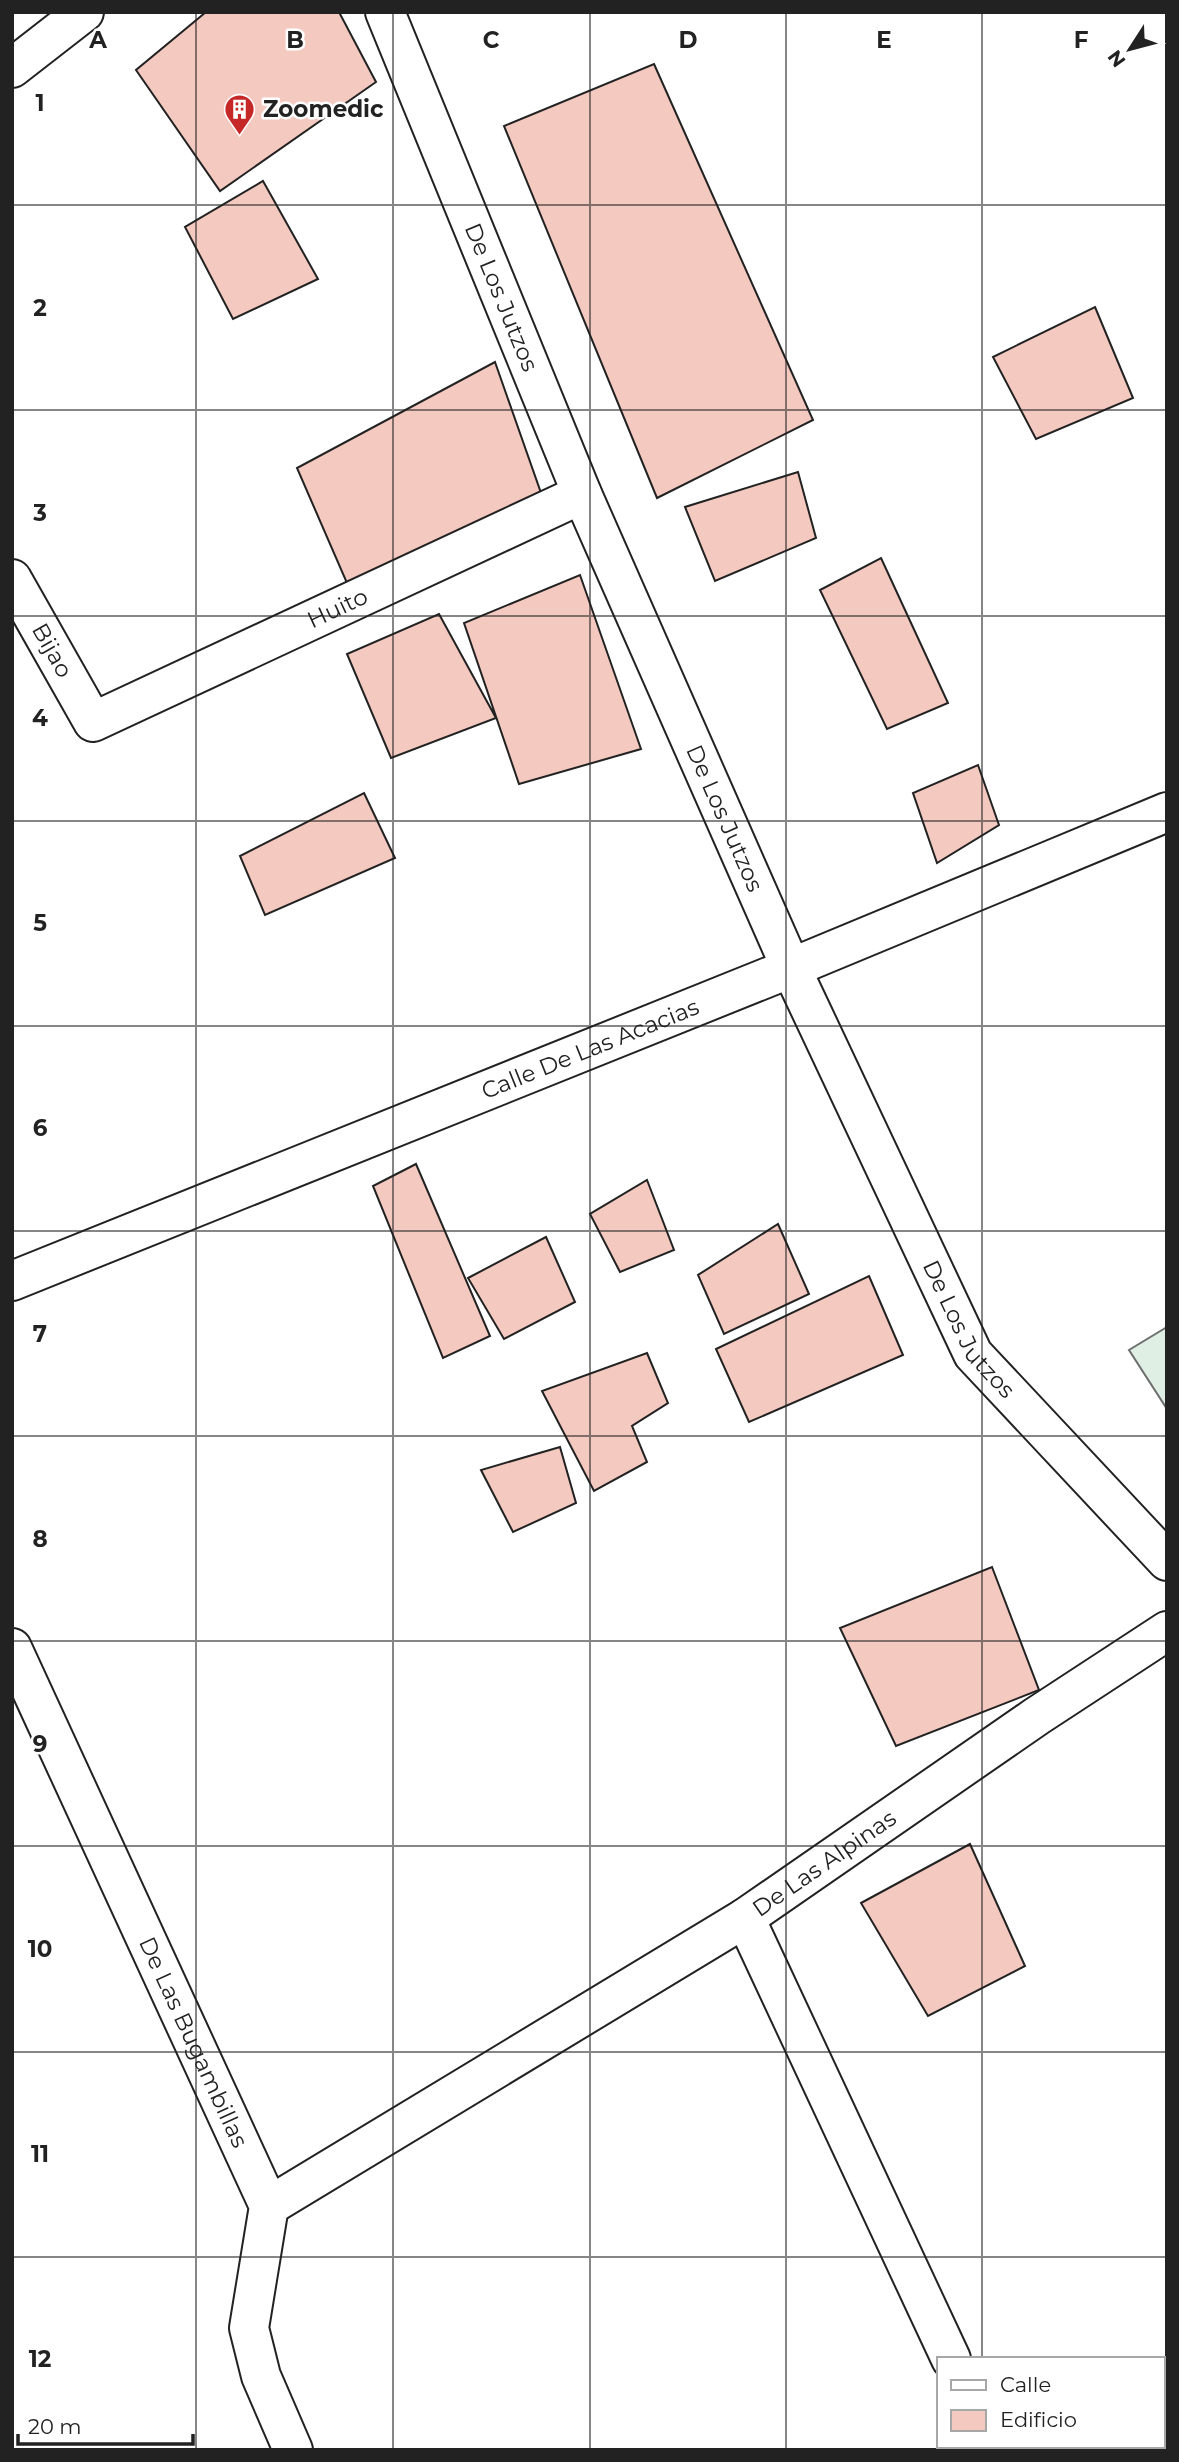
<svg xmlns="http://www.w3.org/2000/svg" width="1179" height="2462" font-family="Montserrat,sans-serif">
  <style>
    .green { fill: #e0efe3; stroke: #6f6f6f; stroke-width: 2 }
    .building { fill: #f3c9c0; stroke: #222; stroke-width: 2 }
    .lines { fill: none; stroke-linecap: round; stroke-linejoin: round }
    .street-casing { stroke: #222; stroke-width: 42 }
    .secondary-casing { stroke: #222; stroke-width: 42 }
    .street { stroke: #fff; stroke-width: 38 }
    .secondary { stroke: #fff; stroke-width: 38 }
    .grid { fill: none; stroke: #222; stroke-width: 2; stroke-opacity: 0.55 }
    .labels { text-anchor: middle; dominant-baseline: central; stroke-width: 5; stroke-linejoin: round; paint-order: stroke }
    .poi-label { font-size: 23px; font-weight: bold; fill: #222; stroke: #fff; text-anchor: start }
    .street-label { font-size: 23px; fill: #222; stroke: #fff }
    .grid-label { font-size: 23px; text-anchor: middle; font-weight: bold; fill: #222; stroke: #fff; stroke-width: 5; stroke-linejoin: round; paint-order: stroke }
  </style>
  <rect width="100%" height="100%" fill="#fff"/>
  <path class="green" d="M1167 1327V1409L1129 1350Z"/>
  <path class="building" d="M206 12H339L376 82 220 191 136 70Z
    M654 64 813 420 657 498 504 126Z
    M263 181 318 279 233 319 185 227Z
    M1095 307 1133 398 1036 439 993 357Z
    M495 362 547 510 350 590 297 468Z
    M798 472 816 538 715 581 685 507Z
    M881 558 948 703 887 729 820 590Z
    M580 575 641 749 519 784 464 623Z
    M439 614 496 718 391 758 347 654Z
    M978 765 999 825 937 863 913 793Z
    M364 793 395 858 265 915 240 856Z
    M416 1164 490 1336 443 1358 373 1186Z
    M647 1180 674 1250 620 1272 590 1214Z
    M778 1224 809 1294 724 1334 698 1275Z
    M546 1237 575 1302 504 1339 468 1278Z
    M869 1276 903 1355 749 1422 716 1349Z
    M647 1353 668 1403 632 1426 647 1462 594 1491 542 1391Z
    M560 1447 576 1503 513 1532 481 1470Z
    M992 1567 1039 1690 896 1746 840 1628Z
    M970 1844 1025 1966 928 2016 861 1903Z"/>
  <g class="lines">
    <defs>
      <g id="street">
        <path id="s1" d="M385 12 582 494 791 968 973 1354 1167 1561"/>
        <path id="s2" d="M12 579 93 722 582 494"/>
        <path id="s3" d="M12 1281 791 968 1167 812"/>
        <path id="s4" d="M12 1648 269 2206 249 2328 261 2376 293 2450"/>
        <path d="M269 2206 745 1918"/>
        <path id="s5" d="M951 2359 745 1918 1037 1716 1167 1631"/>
        <path d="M992 2446 993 2450"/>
      </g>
      <path id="secondary" d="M12 68 84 12"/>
    </defs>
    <use href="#street" class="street-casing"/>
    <use href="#secondary" class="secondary-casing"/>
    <use href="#street" class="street"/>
    <use href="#secondary" class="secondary"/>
  </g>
  <path class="grid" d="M196 12V2450M393 12V2450M590 12V2450M786 12V2450M982 12V2359M12 205H1167M12 410H1167M12 616H1167M12 821H1167M12 1026H1167M12 1231H1167M12 1436H1167M12 1641H1167M12 1846H1167M12 2052H1167M12 2257H1167M982 2446V2450"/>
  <defs>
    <symbol id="building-pin" viewBox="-11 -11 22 30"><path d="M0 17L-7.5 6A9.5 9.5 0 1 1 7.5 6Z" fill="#c62828" stroke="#fff"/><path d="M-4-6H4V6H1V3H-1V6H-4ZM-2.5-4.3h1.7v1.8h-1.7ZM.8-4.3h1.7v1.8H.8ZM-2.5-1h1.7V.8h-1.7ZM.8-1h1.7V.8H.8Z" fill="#fff"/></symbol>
  </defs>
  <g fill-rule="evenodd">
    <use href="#building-pin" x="222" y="92" width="35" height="47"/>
  </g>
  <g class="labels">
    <g class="poi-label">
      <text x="263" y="109">Zoomedic</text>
    </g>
    <g class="street-label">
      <text stroke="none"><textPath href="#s1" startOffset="308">De Los Jutzos</textPath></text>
      <text stroke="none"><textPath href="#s2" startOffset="434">Huito</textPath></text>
      <text stroke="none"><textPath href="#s2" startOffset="82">Bijao</textPath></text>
      <text stroke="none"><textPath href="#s1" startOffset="875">De Los Jutzos</textPath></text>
      <text stroke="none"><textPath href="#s3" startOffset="623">Calle De Las Acacias</textPath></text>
      <text stroke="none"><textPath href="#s1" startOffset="1442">De Los Jutzos</textPath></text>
      <text stroke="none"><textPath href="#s5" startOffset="583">De Las Alpinas</textPath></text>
      <text stroke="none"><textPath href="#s4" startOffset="434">De Las Bugambillas</textPath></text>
    </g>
  </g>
  <g class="grid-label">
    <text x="98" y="48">A</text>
    <text x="295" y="48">B</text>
    <text x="491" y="48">C</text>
    <text x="688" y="48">D</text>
    <text x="884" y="48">E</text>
    <text x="1081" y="48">F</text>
    <text x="40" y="111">1</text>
    <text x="40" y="316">2</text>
    <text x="40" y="521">3</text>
    <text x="40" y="726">4</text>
    <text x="40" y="931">5</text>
    <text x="40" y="1136">6</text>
    <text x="40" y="1342">7</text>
    <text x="40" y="1547">8</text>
    <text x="40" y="1752">9</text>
    <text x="40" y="1957">10</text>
    <text x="40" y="2162">11</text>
    <text x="40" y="2367">12</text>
  </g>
  <rect width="1179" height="2462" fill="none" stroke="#222222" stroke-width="28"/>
  <rect x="937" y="2357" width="228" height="91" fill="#ffffff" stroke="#a7a7a7" stroke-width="2"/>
  <rect x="951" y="2380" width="35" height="10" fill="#ffffff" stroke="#a7a7a7" stroke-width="2"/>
  <text x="1000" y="2392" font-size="21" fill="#222222">Calle</text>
  <rect x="951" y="2410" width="35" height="21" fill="#f3c9c0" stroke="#a7a7a7" stroke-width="2"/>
  <text x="1000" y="2427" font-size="21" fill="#222222">Edificio</text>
  <g transform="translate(1130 49) rotate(234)" stroke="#ffffff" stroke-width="5" paint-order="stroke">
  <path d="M0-5L12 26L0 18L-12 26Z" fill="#222222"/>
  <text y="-10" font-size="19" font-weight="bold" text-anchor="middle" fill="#222222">N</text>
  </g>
  <path d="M18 2434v10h175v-10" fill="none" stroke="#222222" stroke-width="3.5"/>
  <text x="28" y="2434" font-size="21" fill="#222222" stroke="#ffffff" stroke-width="5" paint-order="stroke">20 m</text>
</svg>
